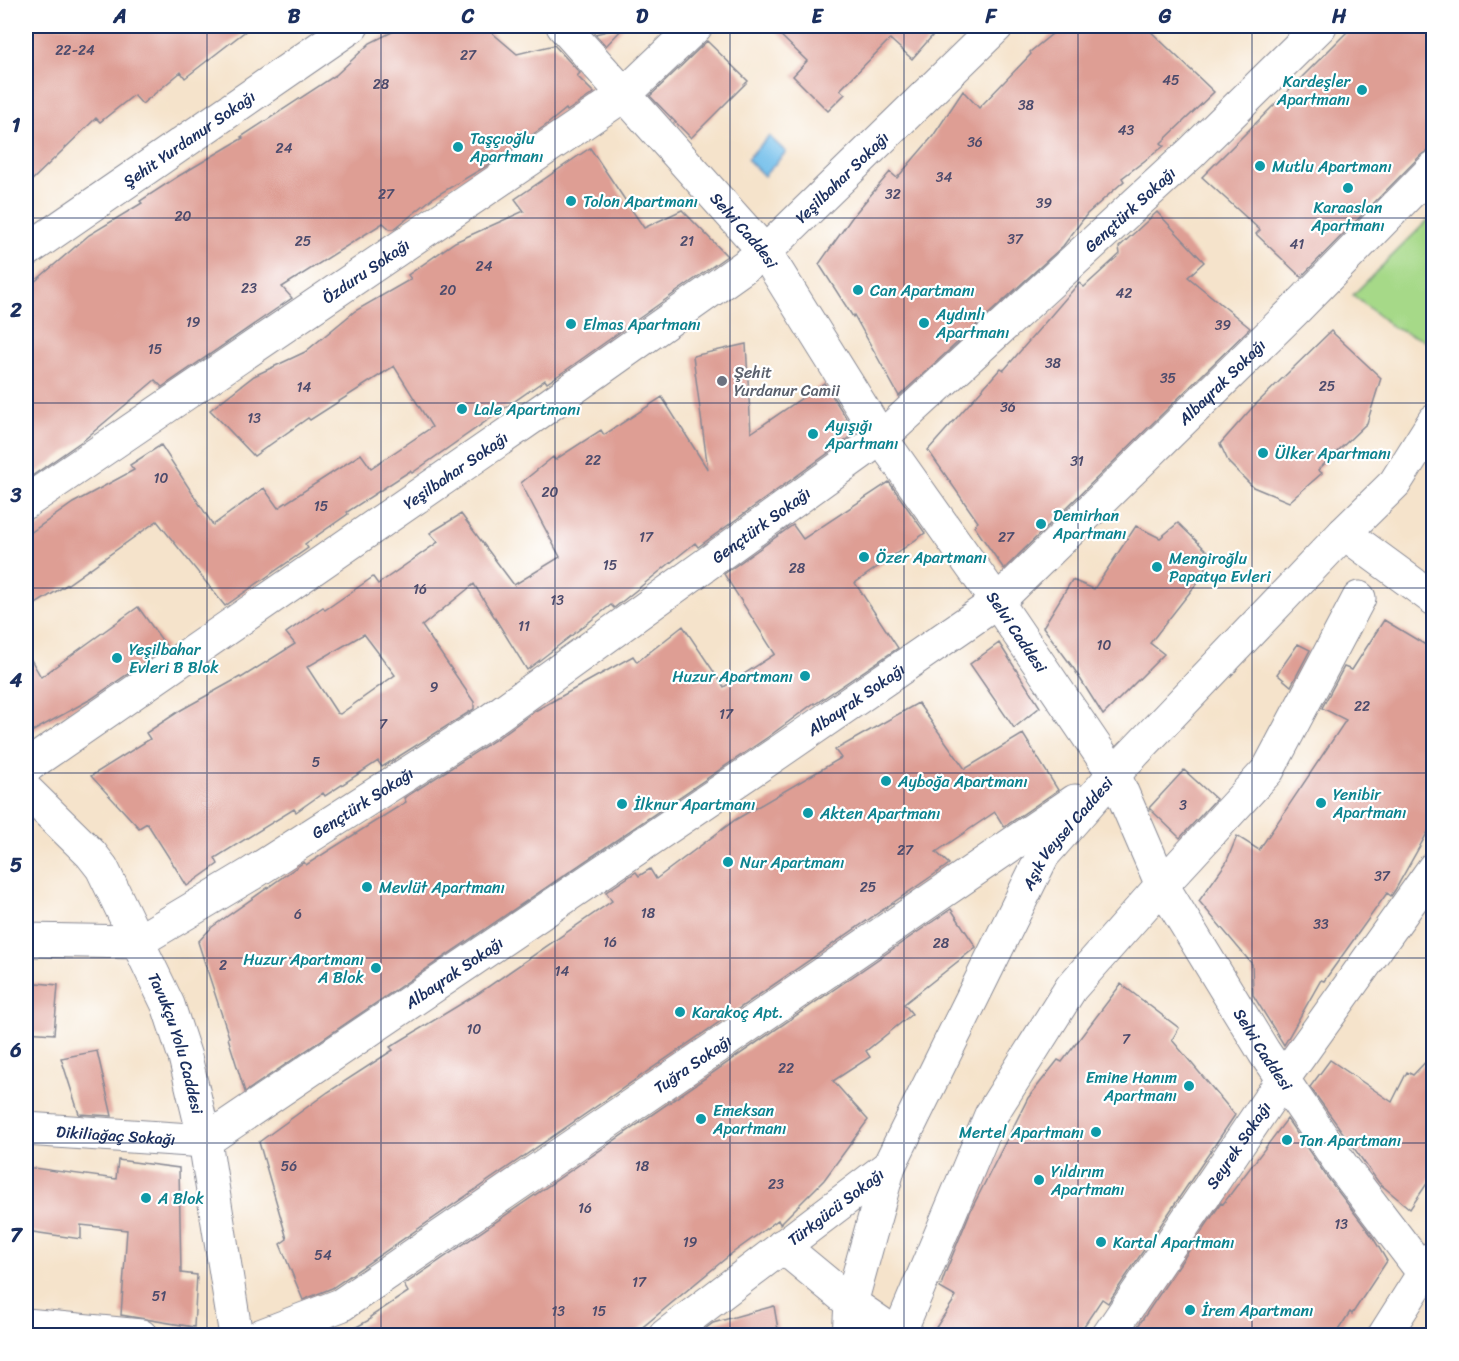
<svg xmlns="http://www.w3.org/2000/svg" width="1459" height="1361" font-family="Sriracha,sans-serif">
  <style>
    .green { fill: #a6d988; stroke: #608473; stroke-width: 1.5 }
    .water { fill: #70bdea; stroke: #4676a4; stroke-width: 1.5 }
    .building { fill: #de9e94; fill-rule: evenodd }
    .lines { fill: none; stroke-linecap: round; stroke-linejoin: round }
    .minor-casing { stroke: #888994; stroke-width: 35 }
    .secondary-casing { stroke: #888994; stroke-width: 35 }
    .primary-casing { stroke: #888994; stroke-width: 35 }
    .minor { stroke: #fff; stroke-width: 33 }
    .secondary { stroke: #fff; stroke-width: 33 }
    .primary { stroke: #fff; stroke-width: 33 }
    .grid { fill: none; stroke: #1b2f5e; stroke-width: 1.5; stroke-opacity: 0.55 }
    .culture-dot { fill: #0f9aa8; stroke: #fff; stroke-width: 2 }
    .worship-dot { fill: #6b7280; stroke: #fff; stroke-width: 2 }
    .labels { text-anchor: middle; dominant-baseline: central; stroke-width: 4.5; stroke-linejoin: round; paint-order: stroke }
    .number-label { font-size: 14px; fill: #4c4b6c }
    .culture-label { font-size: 16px; fill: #0d838f; stroke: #fff; text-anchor: start }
    .street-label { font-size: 16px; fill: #1b2f5e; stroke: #fff }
    .worship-label { font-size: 16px; fill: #5b616d; stroke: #fff; text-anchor: start }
    .neatline { fill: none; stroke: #1b2f5e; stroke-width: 2 }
    .grid-label { font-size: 20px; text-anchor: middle; font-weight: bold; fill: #1b2f5e }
  </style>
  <rect width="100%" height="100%" fill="#fff"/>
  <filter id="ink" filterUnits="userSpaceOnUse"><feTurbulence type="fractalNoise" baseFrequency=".0167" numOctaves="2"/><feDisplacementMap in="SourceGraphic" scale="12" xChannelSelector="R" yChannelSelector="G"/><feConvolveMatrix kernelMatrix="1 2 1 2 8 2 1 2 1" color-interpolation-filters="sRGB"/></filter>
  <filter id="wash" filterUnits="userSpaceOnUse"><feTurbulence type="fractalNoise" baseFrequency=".008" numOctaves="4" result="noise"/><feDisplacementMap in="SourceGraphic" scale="24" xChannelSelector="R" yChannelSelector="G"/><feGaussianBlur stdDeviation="1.35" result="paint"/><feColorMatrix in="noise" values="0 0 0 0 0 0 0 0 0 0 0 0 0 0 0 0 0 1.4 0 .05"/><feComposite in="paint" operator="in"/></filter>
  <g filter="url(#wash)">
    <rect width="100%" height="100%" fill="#f5e3cb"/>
    <path class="green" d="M1433 215V344L1394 328 1353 295Z"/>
    <path class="water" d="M769 136 786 152 764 176 747 159Z"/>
    <g id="blocks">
      <path class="building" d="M26 26H252L185 78 181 72 142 104 134 95 100 122 96 118 26 186Z
        M404 26H484L517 54 554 45 580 73 577 76 594 93 567 111 566 109 545 126 488 165 434 197 394 229H390L383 223 282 287 292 298 282 305 162 387 155 380 85 439 26 480V289L89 235 142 203 140 201 177 177 243 138 241 137 336 75 370 43Z
        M771 26H941L912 59 890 39 840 90 845 94 828 111 793 76 807 61Z
        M1062 26H1145L1214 92 1161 143 1164 146 1122 178 1124 181 1087 214 1063 246 899 396 854 315 853 317 819 264 853 216 890 172 897 178 933 136 963 91 979 108 1031 54 1030 52Z
        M1353 26H1434V146L1431 150 1421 155 1301 277 1256 234 1260 230 1202 177Z
        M624 27 606 46 595 34Z
        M707 41 748 81 691 138 650 96Z
        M590 148 644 228 682 210 727 256 569 368 547 383 545 380 412 473 410 471 347 512 348 514 305 544 308 548 225 606 157 521 68 584 26 610V536L73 503 134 470 130 465 161 445 213 525 264 488 278 508 361 454 371 468 432 427 394 366 310 420 308 418 254 456 210 410 254 376 305 352 355 311 411 279 408 275 455 242 524 211 515 199Z
        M1157 212 1204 262 1188 277 1250 328 1004 569 974 526 978 522 928 450 1001 368 1004 370 1079 283 1084 287 1120 254 1119 247Z
        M1331 331 1381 378 1367 423 1318 470 1322 473 1289 502 1253 487 1229 463 1220 444 1252 408Z
        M746 344 751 433 824 383 856 433 698 547 695 543 614 608 611 605 527 670 474 584 422 626 474 702V709L382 767 378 761 325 796 323 793 296 812 294 809 215 858 218 864 187 886 147 823 139 828 91 776 150 739 146 733 181 710 240 677 241 678 295 644 286 633 323 607 325 610 373 577 378 584 438 542 430 533 461 514 514 585 560 557 521 483 553 457 555 460 601 430 604 435 662 397 708 470 693 356ZM364 634 395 675 340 714 337 713 307 667Z
        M889 482 925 533 855 583 898 648 815 704 814 703 768 737 245 1092 228 1038 229 1037 198 942 212 927 304 862 306 865 406 802 404 798 498 738 535 711 633 656 637 662 683 626 724 687 775 654 724 574 793 525 803 539Z
        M1178 523 1211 555 1201 578 1150 643 1164 654 1103 715 1074 669 1043 627 1072 580 1094 589 1136 526 1160 538Z
        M138 607 167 647 91 699 26 735V651L41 677Z
        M1384 620 1434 650V821L1395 890 1391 896 1387 893 1324 981 1321 980 1284 1045 1253 995 1252 964 1199 901 1226 863 1237 836 1259 850 1346 720 1322 708 1344 667 1352 670Z
        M999 643 1040 707 1014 728 970 664Z
        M1298 644 1310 650 1291 686 1277 674Z
        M918 703 965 769 1023 734 1058 790 1004 827 995 812 936 852 949 864 945 867 332 1288 303 1300 280 1244 287 1239 259 1142 328 1092 393 1050 390 1047 479 993 612 901 606 892 636 872 639 876 650 869 656 879 735 820 841 758 835 750Z
        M1184 770 1216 799 1180 838 1149 808Z
        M951 909 976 947 904 1004 912 1014 866 1051 870 1057 833 1081 868 1120 824 1180 780 1224 778 1220 731 1254 633 1335H342L371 1319 370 1317 408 1292 404 1285Z
        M26 982 58 985 54 1034 26 1032Z
        M1121 984 1179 1028 1172 1040 1235 1115 1108 1303 1102 1299 1078 1335H931L956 1297 940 1288 946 1271 971 1210 1028 1098 1058 1060 1062 1062Z
        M97 1051 112 1116 79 1114 61 1058Z
        M1434 1053V1173L1410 1209 1379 1183 1310 1087 1330 1060 1392 1102 1407 1072 1413 1075Z
        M1287 1119 1327 1177 1372 1236 1387 1261 1352 1314 1350 1312 1335 1335H1132L1221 1203 1223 1204Z
        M118 1160 179 1168 181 1273 197 1275 194 1327 121 1315 127 1230 81 1225V1239L26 1231V1167L116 1179Z
        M774 1306 779 1335H697L713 1323Z"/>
    </g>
  </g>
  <g filter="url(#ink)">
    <use href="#blocks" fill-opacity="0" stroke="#888994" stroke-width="1.5"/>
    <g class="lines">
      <defs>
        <g id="minor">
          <path id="s1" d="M563 26 765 252 881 438 997 602 1114 774 1162 885 1264 1052 1342 1166 1423 1272"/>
          <path id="s2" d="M26 251 352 26"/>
          <path id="s3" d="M26 502 624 95 696 26"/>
          <path d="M1344 533 1434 599"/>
          <path id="s4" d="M26 767 541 411 765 252 997 26"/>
          <path id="s5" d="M26 940 137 942 251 874 488 722 881 438 1191 153 1320 26"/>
          <path id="s6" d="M26 1129 205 1141 779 752 997 602 1296 309 1434 168"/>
          <path d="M782 1246 851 1303 899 1336"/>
          <path d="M26 1325 141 1336"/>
          <path id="s7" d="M260 1336 341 1305 1075 801"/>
          <path id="s8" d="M665 1336 889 1166"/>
          <path id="s9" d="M849 1336 851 1303 889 1166 1043 855 1114 774 1344 533 1395 483 1434 421"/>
          <path d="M898 1336 991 1115 1071 988 1162 885 1268 770 1359 598"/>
          <path id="s10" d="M1108 1336 1283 1079 1434 868"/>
        </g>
        <path id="secondary" d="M1384 1336 1434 1257"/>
        <g id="primary">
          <path id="s11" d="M26 790 91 854 102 868 168 1005 185 1057 205 1141 236 1336"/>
        </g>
      </defs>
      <use href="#minor" class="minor-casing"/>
      <use href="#secondary" class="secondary-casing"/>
      <use href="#primary" class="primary-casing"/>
      <use href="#minor" class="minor"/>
      <use href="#secondary" class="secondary"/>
      <use href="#primary" class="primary"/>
    </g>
  </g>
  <path class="grid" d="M207 26V1336M381 26V1336M555 26V1336M730 26V1336M904 26V1336M1078 26V1336M1252 26V1336M26 218H1434M26 403H1434M26 588H1434M26 773H1434M26 958H1434M26 1143H1434"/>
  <g class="culture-dot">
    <circle cx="1362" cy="90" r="6"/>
    <circle cx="458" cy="147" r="6"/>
    <circle cx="1260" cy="166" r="6"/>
    <circle cx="1348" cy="188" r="6"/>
    <circle cx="571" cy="201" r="6"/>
    <circle cx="858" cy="290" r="6"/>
    <circle cx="924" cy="323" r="6"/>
    <circle cx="571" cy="324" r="6"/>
    <circle cx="462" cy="409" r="6"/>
    <circle cx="813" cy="434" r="6"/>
    <circle cx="1263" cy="453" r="6"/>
    <circle cx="1041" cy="524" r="6"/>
    <circle cx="864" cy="557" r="6"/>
    <circle cx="1157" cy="567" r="6"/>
    <circle cx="117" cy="658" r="6"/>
    <circle cx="805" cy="676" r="6"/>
    <circle cx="886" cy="781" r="6"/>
    <circle cx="1321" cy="803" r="6"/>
    <circle cx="622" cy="804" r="6"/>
    <circle cx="808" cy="813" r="6"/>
    <circle cx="728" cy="862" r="6"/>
    <circle cx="367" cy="887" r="6"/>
    <circle cx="376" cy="968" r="6"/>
    <circle cx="680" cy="1012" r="6"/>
    <circle cx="1189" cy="1086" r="6"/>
    <circle cx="701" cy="1119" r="6"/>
    <circle cx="1096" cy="1132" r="6"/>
    <circle cx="1287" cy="1140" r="6"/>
    <circle cx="1039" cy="1180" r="6"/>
    <circle cx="146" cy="1198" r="6"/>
    <circle cx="1101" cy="1242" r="6"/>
    <circle cx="1190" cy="1310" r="6"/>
  </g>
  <circle class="worship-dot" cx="722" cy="381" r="6"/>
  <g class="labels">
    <g class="number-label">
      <text x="75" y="50">22-24</text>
      <text x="468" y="55">27</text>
      <text x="1171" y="80">45</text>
      <text x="381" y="84">28</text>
      <text x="1026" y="105">38</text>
      <text x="1126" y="130">43</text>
      <text x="975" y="142">36</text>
      <text x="284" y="148">24</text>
      <text x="944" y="177">34</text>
      <text x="386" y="194">27</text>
      <text x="893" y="194">32</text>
      <text x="1044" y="203">39</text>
      <text x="183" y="216">20</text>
      <text x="1015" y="239">37</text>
      <text x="303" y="241">25</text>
      <text x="687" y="241">21</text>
      <text x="1297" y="244">41</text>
      <text x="484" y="266">24</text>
      <text x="249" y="288">23</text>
      <text x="448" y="290">20</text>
      <text x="1124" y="293">42</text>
      <text x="193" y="322">19</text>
      <text x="1223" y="325">39</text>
      <text x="155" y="349">15</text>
      <text x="1053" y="363">38</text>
      <text x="1168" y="378">35</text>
      <text x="1327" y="386">25</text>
      <text x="304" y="387">14</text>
      <text x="1008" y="407">36</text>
      <text x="254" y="418">13</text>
      <text x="593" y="460">22</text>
      <text x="1077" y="461">31</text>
      <text x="161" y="478">10</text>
      <text x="550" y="492">20</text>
      <text x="321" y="506">15</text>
      <text x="646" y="537">17</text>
      <text x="1006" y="537">27</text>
      <text x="610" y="565">15</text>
      <text x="797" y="568">28</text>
      <text x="420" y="589">16</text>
      <text x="557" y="600">13</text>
      <text x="524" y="626">11</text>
      <text x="1104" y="645">10</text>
      <text x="434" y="687">9</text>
      <text x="1362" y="706">22</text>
      <text x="726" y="714">17</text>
      <text x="383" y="724">7</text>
      <text x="316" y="762">5</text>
      <text x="1183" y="805">3</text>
      <text x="905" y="850">27</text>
      <text x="1382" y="876">37</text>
      <text x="868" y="887">25</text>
      <text x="648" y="913">18</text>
      <text x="298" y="914">6</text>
      <text x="1321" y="924">33</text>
      <text x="610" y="942">16</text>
      <text x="941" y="943">28</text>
      <text x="223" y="965">2</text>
      <text x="562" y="971">14</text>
      <text x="474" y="1029">10</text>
      <text x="1126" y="1039">7</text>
      <text x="786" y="1068">22</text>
      <text x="289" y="1166">56</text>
      <text x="642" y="1166">18</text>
      <text x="776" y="1184">23</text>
      <text x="585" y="1208">16</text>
      <text x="1341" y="1224">13</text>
      <text x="690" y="1242">19</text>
      <text x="323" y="1255">54</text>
      <text x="639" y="1282">17</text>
      <text x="159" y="1296">51</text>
      <text x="558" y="1311">13</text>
      <text x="599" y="1311">15</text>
    </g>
    <g class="culture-label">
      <text x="1350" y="81" text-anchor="end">Kardeşler<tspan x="1350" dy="18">Apartmanı</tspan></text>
      <text x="470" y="138">Taşçıoğlu<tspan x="470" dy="18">Apartmanı</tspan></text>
      <text x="1272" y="166">Mutlu Apartmanı</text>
      <text x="583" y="201">Tolon Apartmanı</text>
      <text x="1348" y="207" text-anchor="middle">Karaaslan<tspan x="1348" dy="18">Apartmanı</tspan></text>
      <text x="870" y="290">Can Apartmanı</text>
      <text x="936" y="314">Aydınlı<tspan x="936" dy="18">Apartmanı</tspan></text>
      <text x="583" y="324">Elmas Apartmanı</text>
      <text x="474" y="409">Lale Apartmanı</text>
      <text x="825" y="425">Ayışığı<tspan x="825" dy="18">Apartmanı</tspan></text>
      <text x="1275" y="453">Ülker Apartmanı</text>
      <text x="1053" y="515">Demirhan<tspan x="1053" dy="18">Apartmanı</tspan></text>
      <text x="876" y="557">Özer Apartmanı</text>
      <text x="1169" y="558">Mengiroğlu<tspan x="1169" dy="18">Papatya Evleri</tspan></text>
      <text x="129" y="649">Yeşilbahar<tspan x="129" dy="18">Evleri B Blok</tspan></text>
      <text x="793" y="676" text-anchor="end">Huzur Apartmanı</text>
      <text x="898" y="781">Ayboğa Apartmanı</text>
      <text x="1333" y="794">Yenibir<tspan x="1333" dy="18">Apartmanı</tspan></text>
      <text x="634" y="804">İlknur Apartmanı</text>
      <text x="820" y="813">Akten Apartmanı</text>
      <text x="740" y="862">Nur Apartmanı</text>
      <text x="379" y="887">Mevlüt Apartmanı</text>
      <text x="364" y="959" text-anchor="end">Huzur Apartmanı<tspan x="364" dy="18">A Blok</tspan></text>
      <text x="692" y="1012">Karakoç Apt.</text>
      <text x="1177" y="1077" text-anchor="end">Emine Hanım<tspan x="1177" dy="18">Apartmanı</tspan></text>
      <text x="713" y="1110">Emeksan<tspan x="713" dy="18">Apartmanı</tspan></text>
      <text x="1084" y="1132" text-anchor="end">Mertel Apartmanı</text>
      <text x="1299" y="1140">Tan Apartmanı</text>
      <text x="1051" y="1171">Yıldırım<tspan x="1051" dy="18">Apartmanı</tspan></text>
      <text x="158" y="1198">A Blok</text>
      <text x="1113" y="1242">Kartal Apartmanı</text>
      <text x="1202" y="1310">İrem Apartmanı</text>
    </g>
    <g class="street-label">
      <text stroke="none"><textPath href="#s2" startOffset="198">Şehit Yurdanur Sokağı</textPath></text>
      <text stroke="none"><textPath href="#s4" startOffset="1008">Yeşilbahar Sokağı</textPath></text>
      <text stroke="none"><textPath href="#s5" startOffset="1348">Gençtürk Sokağı</textPath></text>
      <text stroke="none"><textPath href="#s1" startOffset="273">Selvi Caddesi</textPath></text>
      <text stroke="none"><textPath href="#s3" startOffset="411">Özduru Sokağı</textPath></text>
      <text stroke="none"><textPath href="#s6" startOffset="1452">Albayrak Sokağı</textPath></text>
      <text stroke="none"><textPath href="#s4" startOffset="522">Yeşilbahar Sokağı</textPath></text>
      <text stroke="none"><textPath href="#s5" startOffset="862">Gençtürk Sokağı</textPath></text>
      <text stroke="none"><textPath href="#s1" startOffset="759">Selvi Caddesi</textPath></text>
      <text stroke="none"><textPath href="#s6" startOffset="966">Albayrak Sokağı</textPath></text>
      <text stroke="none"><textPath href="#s5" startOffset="376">Gençtürk Sokağı</textPath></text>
      <text stroke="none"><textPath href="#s9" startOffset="554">Aşık Veysel Caddesi</textPath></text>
      <text stroke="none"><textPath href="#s6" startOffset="480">Albayrak Sokağı</textPath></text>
      <text stroke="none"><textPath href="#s11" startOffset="300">Tavukçu Yolu Caddesi</textPath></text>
      <text stroke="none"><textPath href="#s1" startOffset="1245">Selvi Caddesi</textPath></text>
      <text stroke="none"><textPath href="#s7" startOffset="513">Tuğra Sokağı</textPath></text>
      <text stroke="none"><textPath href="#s6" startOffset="90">Dikiliağaç Sokağı</textPath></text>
      <text stroke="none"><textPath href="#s10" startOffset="231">Seyrek Sokağı</textPath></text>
      <text stroke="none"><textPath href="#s8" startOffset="214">Türkgücü Sokağı</textPath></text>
    </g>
    <g class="worship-label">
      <text x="734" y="372">Şehit<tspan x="734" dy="18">Yurdanur Camii</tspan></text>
    </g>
  </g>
  <rect width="1459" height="1361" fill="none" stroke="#fff" stroke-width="66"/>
  <rect x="33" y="33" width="1393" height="1295" class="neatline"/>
  <g class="grid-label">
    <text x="120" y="23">A</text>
    <text x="294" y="23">B</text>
    <text x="468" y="23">C</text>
    <text x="642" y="23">D</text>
    <text x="817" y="23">E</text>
    <text x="991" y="23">F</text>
    <text x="1165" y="23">G</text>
    <text x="1339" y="23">H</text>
    <text x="16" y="132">1</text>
    <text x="16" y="317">2</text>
    <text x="16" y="502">3</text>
    <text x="16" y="687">4</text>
    <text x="16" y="872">5</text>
    <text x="16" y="1057">6</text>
    <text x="16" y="1242">7</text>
  </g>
</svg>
